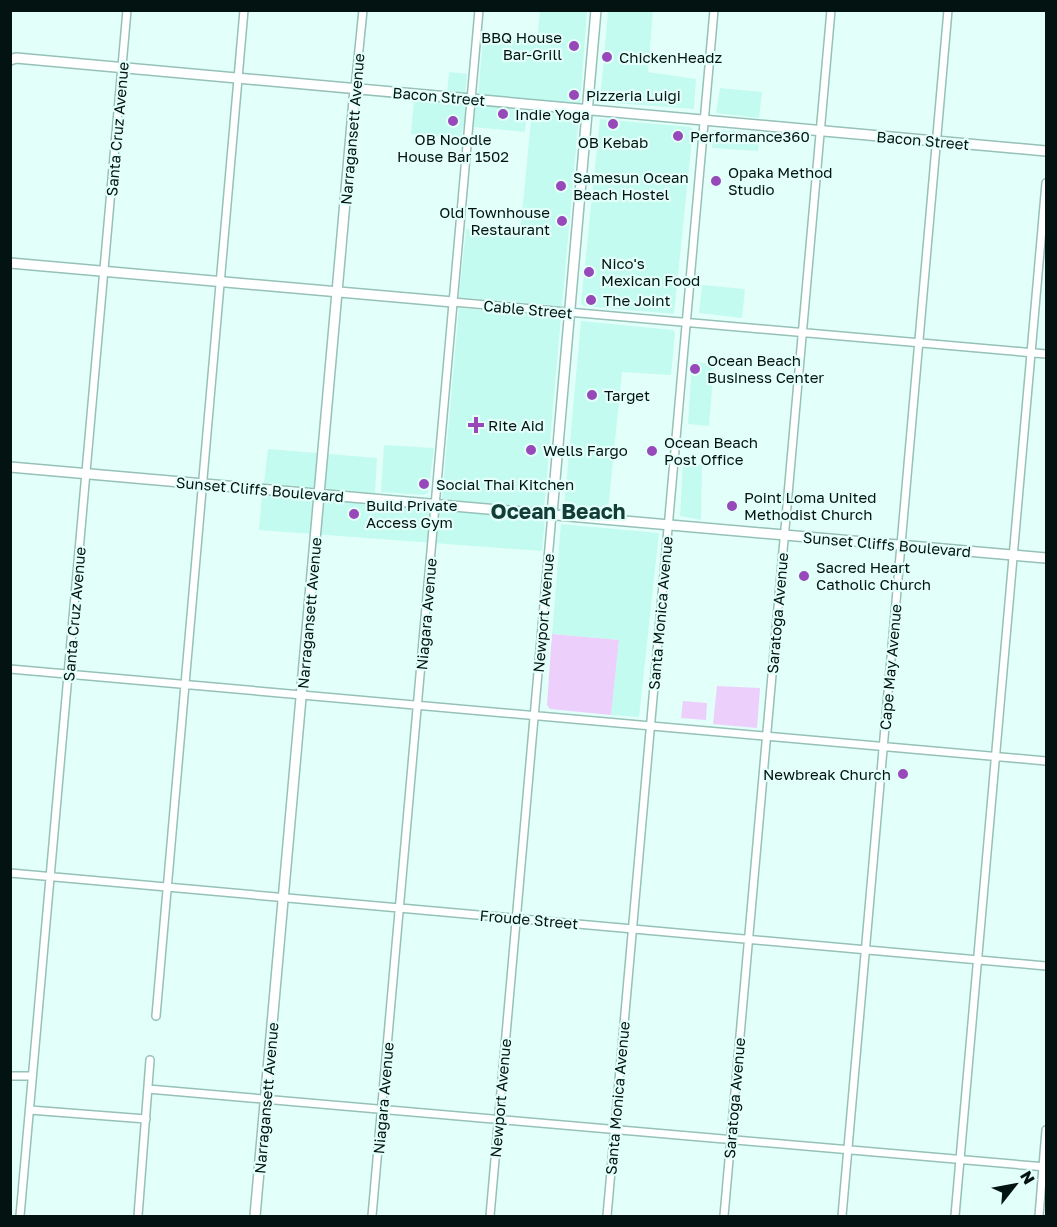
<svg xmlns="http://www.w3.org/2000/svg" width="1057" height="1227" font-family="'Golos Text',sans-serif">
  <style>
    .built { fill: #c3fbf0 }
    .green { fill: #eccffb }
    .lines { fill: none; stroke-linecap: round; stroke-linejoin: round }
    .street-casing { stroke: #95c1b8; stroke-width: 10 }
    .secondary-casing { stroke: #95c1b8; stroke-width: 12 }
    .street { stroke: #fff; stroke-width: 7 }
    .secondary { stroke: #fff; stroke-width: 9 }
    .poi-dot { fill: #9749b9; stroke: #e3fff9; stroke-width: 2 }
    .labels { text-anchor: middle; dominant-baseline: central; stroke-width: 4.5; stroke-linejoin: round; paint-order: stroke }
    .poi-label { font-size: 15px; fill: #031311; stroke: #e3fff9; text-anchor: start }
    .street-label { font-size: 15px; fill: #031311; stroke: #e3fff9 }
    .district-label { font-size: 21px; font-weight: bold; fill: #123d37; stroke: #e3fff9 }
  </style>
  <rect width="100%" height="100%" fill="#e3fff9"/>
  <path class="built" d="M540 11H587L580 105 478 96 483 38 537 43Z
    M608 11H653L648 72 696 79 694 109 600 102Z
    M449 72 467 74 465 94 447 93Z
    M720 88 762 92 759 118 716 113Z
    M414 99 527 110 525 132 463 126 461 139 411 134Z
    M532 110 579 115 562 306 459 297 466 229 520 234Z
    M600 119 691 127 693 129 674 314 584 306 581 303Z
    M714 130 760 133 758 151 712 148Z
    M702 285 745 289 742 318 699 313Z
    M459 308 561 317 544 508 442 499Z
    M581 321 673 330 675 333 671 375 622 372 608 510 564 507Z
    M692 362 714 364 709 426 688 424Z
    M384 445 434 448 428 493 422 495 381 492Z
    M268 449 377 458 375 493 264 483Z
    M683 462 702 465 701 520 680 516Z
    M262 494 545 518 542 551 259 530Z
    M561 524 659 533 639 717 611 715 619 640 552 634Z"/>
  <path class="green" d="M552 634 619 640 611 715 550 709 547 705Z
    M717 686 760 688 757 728 713 724Z
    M683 701 707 703 706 720 681 718Z"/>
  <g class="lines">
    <defs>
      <path id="street" d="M355 89 363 10
        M453 302 1046 354
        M10 669 1046 761
        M10 873 1046 966
        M156 1016 244 10
        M10 1076H32
        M148 1089 1046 1167
        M30 1110 146 1119
        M20 1216 127 10
        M138 1216 150 1060
        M372 1216 479 10
        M490 1216 552 514
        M607 1216 714 10
        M724 1216 831 10
        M842 1216 948 10
        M955 1216 1046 183
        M1039 1216 1046 1130"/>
      <path id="secondary" d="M10 60 16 58 1046 151
        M10 263 453 302
        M10 467 1046 558
        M552 514 596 10
        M255 1216 355 89"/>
    </defs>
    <use href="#street" class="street-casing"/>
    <use href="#secondary" class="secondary-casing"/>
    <use href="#street" class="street"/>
    <use href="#secondary" class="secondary"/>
  </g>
  <g class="poi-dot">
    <circle cx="574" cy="46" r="6"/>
    <circle cx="607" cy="57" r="6"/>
    <circle cx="574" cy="95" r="6"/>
    <circle cx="503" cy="114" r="6"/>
    <circle cx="453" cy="121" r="6"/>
    <circle cx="613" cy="124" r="6"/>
    <circle cx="678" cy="136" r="6"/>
    <circle cx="716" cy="181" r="6"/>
    <circle cx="561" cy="186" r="6"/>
    <circle cx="562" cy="221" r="6"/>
    <circle cx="589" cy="272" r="6"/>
    <circle cx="591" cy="300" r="6"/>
    <circle cx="695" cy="369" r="6"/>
    <circle cx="592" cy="395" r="6"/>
    <path d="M473 416h6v6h6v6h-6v6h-6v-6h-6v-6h6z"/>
    <circle cx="531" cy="450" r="6"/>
    <circle cx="652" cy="451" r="6"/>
    <circle cx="424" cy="484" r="6"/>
    <circle cx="732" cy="506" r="6"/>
    <circle cx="354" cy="514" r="6"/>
    <circle cx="804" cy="576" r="6"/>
    <circle cx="903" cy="774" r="6"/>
  </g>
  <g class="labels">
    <g class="poi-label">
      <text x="562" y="37" text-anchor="end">BBQ House<tspan x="562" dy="17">Bar-Grill</tspan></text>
      <text x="619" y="57">ChickenHeadz</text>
      <text x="586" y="95">Pizzeria Luigi</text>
      <text x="515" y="114">Indie Yoga</text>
      <text x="690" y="136">Performance360</text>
      <text x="453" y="139" text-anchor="middle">OB Noodle<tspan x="453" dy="17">House Bar 1502</tspan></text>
      <text x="613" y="142" text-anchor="middle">OB Kebab</text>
      <text x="728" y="172">Opaka Method<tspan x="728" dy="17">Studio</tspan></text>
      <text x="573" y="177">Samesun Ocean<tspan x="573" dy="17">Beach Hostel</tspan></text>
      <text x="550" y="212" text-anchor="end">Old Townhouse<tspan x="550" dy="17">Restaurant</tspan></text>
      <text x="601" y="263">Nico's<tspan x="601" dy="17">Mexican Food</tspan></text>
      <text x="603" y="300">The Joint</text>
      <text x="707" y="360">Ocean Beach<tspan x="707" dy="17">Business Center</tspan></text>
      <text x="604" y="395">Target</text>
      <text x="488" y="425">Rite Aid</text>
      <text x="664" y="442">Ocean Beach<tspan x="664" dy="17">Post Office</tspan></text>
      <text x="543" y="450">Wells Fargo</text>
      <text x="436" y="484">Social Thai Kitchen</text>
      <text x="744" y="497">Point Loma United<tspan x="744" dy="17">Methodist Church</tspan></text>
      <text x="366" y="505">Build Private<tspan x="366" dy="17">Access Gym</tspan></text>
      <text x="816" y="567">Sacred Heart<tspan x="816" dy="17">Catholic Church</tspan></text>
      <text x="891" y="774" text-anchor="end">Newbreak Church</text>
    </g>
    <g class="street-label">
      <text transform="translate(439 96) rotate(5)">Bacon Street</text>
      <text transform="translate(117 129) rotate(-85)">Santa Cruz Avenue</text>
      <text transform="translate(352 129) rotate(-85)">Narragansett Avenue</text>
      <text transform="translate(923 140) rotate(5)">Bacon Street</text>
      <text transform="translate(528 309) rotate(5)">Cable Street</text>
      <text transform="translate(260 489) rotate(5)">Sunset Cliffs Boulevard</text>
      <text transform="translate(887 544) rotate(5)">Sunset Cliffs Boulevard</text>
      <text transform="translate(309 613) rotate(-85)">Narragansett Avenue</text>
      <text transform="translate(543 613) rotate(-85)">Newport Avenue</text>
      <text transform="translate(660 613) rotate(-85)">Santa Monica Avenue</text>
      <text transform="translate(777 613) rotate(-85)">Saratoga Avenue</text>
      <text transform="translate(74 614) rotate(-85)">Santa Cruz Avenue</text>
      <text transform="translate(426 614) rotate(-85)">Niagara Avenue</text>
      <text transform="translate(890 667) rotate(-85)">Cape May Avenue</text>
      <text transform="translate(529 919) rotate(5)">Froude Street</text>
      <text transform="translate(266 1098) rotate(-85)">Narragansett Avenue</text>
      <text transform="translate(383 1098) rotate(-85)">Niagara Avenue</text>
      <text transform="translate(500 1098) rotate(-85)">Newport Avenue</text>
      <text transform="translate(617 1098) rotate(-85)">Santa Monica Avenue</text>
      <text transform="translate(734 1098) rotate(-85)">Saratoga Avenue</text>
    </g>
    <g class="district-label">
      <text x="558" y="511">Ocean Beach</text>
    </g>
  </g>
  <rect width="1057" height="1227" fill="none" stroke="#031311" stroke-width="24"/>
  <g transform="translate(1015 1185) rotate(59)" stroke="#e3fff9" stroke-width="4.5" paint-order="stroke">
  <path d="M0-4.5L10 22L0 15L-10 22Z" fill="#031311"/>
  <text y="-9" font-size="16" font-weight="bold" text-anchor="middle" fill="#031311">N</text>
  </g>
</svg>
